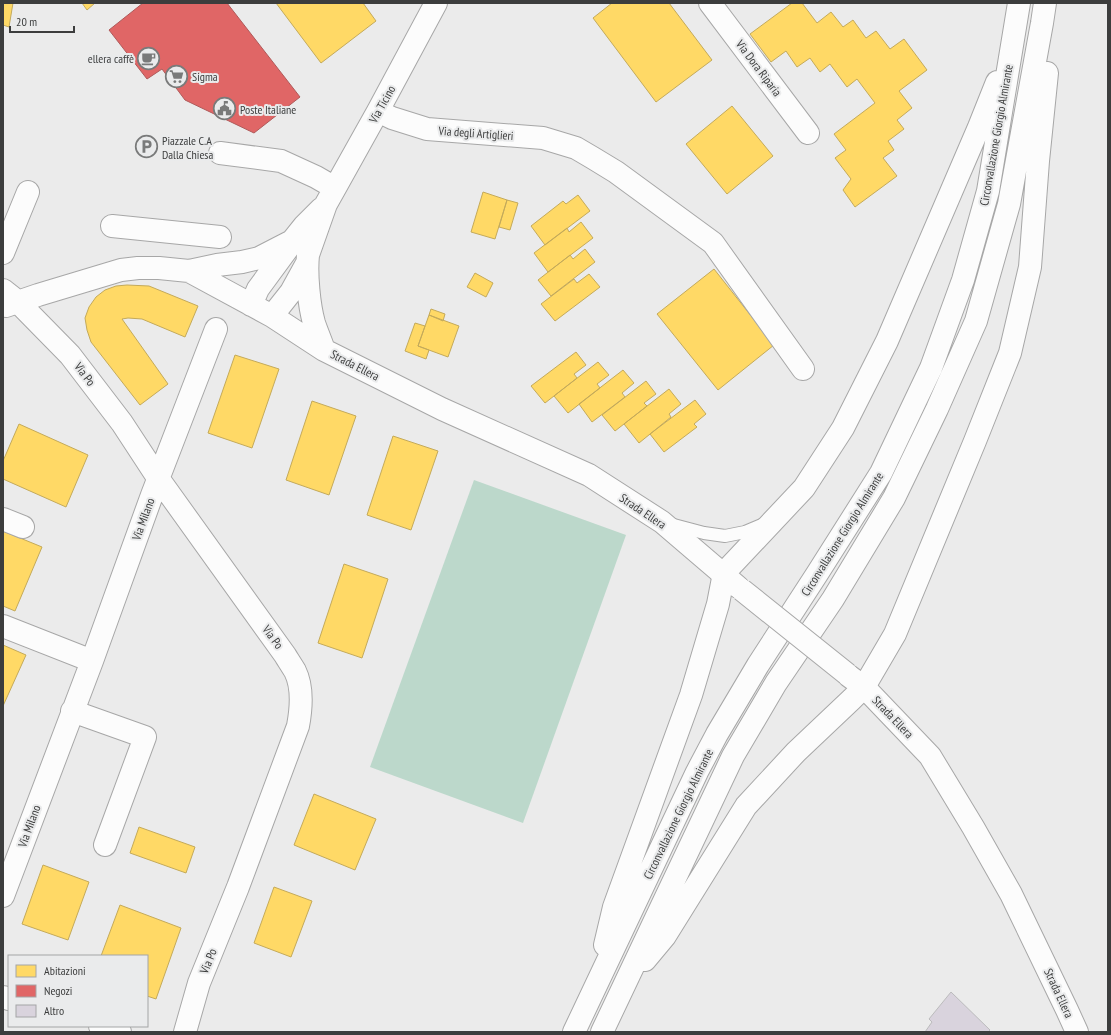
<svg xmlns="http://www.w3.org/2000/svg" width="1111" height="1035" font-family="'PT Sans Narrow',sans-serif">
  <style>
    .green { fill: #bcd8cb }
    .homes { fill: #ffd966; stroke: #c4aa5a }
    .shops { fill: #e06666; stroke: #af5a5a }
    .building { fill: #d9d3dd; stroke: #bbbbbc }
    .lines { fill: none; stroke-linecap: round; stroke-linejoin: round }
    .lane-casing { stroke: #a7a7a7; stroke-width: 14 }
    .street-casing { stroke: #a7a7a7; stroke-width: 24 }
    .highway-casing { stroke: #a7a7a7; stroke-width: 24 }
    .lane { stroke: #fcfcfc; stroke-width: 12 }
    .street { stroke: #fcfcfc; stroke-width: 22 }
    .highway { stroke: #fcfcfc; stroke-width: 22 }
    .street-bridge-casing { stroke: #a7a7a7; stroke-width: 24; stroke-linecap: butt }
    .street-bridge { stroke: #fcfcfc; stroke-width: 22 }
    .labels { text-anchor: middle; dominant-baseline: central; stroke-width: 4; stroke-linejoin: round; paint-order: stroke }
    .poi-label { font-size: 12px; fill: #3c3d3d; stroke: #eaebec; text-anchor: start }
    .street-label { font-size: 12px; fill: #3c3d3d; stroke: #eaebec }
  </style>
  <rect width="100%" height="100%" fill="#ebebeb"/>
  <path class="green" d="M474 480 626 535 523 823 370 767Z"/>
  <path class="homes" d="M3 3H13L9 27 3 25Z
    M82 3H95L87 10Z
    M276 3H363L376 21 321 63Z
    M612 3H669L712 60 656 102 593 18Z
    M792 3H802L817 23 831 12 843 27 853 20 866 38 876 31 890 49 904 39 927 70 899 91 912 108 897 120 904 129 888 141 894 150 883 158 897 176 855 207 843 190 851 179 835 158 846 150 834 134 875 103 857 79 847 87 830 64 820 72 810 58 797 67 786 51 771 62 750 34Z
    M732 106 773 156 727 194 686 144Z
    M483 192 507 200 495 239 471 232Z
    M578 195 590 211 545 245 531 226 563 201 566 204Z
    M507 200 518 203 510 230 499 227Z
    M581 222 593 238 548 272 534 253 567 228 569 232Z
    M585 249 595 262 551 296 538 280 570 255 573 259Z
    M714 269 774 345 718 390 657 314Z
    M475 273 493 283 486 297 467 287Z
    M589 274 600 287 555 321 541 304 574 279 577 283Z
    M127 285 149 286 198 306 185 337 142 319 128 318 122 319 168 384 140 405 91 342 87 330 85 318 89 307 96 297 105 290 116 286Z
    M431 309 445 314 443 321 429 315Z
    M429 315 459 326 448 357 418 346Z
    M415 323 425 326 418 346 429 350 426 359 405 351Z
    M576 352 586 365 574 374 577 378 545 403 531 386Z
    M235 355 279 369 252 448 208 433Z
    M598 362 609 375 597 384 600 388 568 413 554 396Z
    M623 370 634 383 622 393 625 397 592 422 579 404Z
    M646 381 656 394 644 403 647 406 615 431 602 415Z
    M669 389 681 404 669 414 671 417 639 443 624 424Z
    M695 400 706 414 694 424 697 427 664 452 650 434Z
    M312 401 356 416 329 495 286 480Z
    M19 424 88 455 66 507 3 479V461Z
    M393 436 438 451 411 530 367 515Z
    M3 531 42 547 15 611 3 606Z
    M344 564 388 579 362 658 318 643Z
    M3 645 26 655 3 706Z
    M314 794 376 819 355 870 294 845Z
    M139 827 195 847 186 873 130 853Z
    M43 865 89 882 68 940 22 924Z
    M274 887 312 901 291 957 254 943Z
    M120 905 181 928 156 999 147 996V956H101Z"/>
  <path class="shops" d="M143 3H227L300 97 254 133 185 100 162 69 147 79 109 30Z"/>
  <path class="building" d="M951 992 990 1030 988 1032H925L932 1022 929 1019Z"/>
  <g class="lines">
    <defs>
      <path id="lane" d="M670 524 704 533 725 536 745 532 764 524"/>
      <path id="street" d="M710 3 808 133
        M378 111 392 118 427 129 543 138 576 148 593 158 616 172 713 243 803 369
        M220 153 281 161 316 177 335 188
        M112 226 220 237
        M3 253 28 192
        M189 271 217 265 242 262 259 258 292 241 304 226 321 209
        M3 290 17 301 70 355 122 423 158 478 285 655C288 660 292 666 295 671 303 687 301 710 298 726L238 887 199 983 185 1032
        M251 305 258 289 291 244
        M6 306 38 295 121 270 138 268H159L189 271 272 316 324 350 442 409 589 475 662 522 738 587
        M272 316 291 292 307 263
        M324 350C321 341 317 332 314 323 309 305 306 274 308 255L326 204 335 188 378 111 436 3
        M3 519 23 527
        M3 626 92 661
        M849 676 864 687 930 756 973 827 1011 894 1067 1010 1077 1032
        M72 711 145 737 105 845
        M3 896 92 661 152 495 216 329
        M3 997 9 999
        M100 1026 120 1032"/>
      <path id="highway" d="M605 945 614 907 691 695 718 604 724 573 804 488 843 428 887 341 979 127 997 82
        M645 960 665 936 746 806 796 752 852 699 864 687 895 634 975 441 1010 353 1030 267 1038 161 1047 73
        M574 1032 697 772 717 734 758 665 817 574 881 473 931 368 963 280 988 191 1019 3
        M602 1032 733 756 776 683 833 599 894 498 937 409 976 321 1009 204 1042 23 1045 3"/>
    </defs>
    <use href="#lane" class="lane-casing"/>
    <use href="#street" class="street-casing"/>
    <use href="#highway" class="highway-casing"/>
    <use href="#lane" class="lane"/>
    <use href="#street" class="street"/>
    <use href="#highway" class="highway"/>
    <defs>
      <path id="street-bridge" d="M742 590 847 674"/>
    </defs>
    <use href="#street-bridge" class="street-bridge-casing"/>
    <use href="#street-bridge" class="street-bridge"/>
  </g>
  <defs>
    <symbol id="cafe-ring" viewBox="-11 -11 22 22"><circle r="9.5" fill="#eaebec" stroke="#797a7a" stroke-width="1.5"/><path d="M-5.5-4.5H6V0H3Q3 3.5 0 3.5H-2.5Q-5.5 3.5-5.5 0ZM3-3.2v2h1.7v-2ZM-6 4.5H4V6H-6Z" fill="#797a7a"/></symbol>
    <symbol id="supermarket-ring" viewBox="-11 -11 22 22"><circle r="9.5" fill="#eaebec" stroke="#797a7a" stroke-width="1.5"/><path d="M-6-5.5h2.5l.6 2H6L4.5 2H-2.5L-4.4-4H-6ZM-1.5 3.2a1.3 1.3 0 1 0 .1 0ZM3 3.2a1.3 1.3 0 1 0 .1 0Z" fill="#797a7a"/></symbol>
    <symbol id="civic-ring" viewBox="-11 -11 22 22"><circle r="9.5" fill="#eaebec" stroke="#797a7a" stroke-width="1.5"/><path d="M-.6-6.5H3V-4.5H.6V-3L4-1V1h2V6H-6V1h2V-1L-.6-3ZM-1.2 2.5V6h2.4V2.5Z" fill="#797a7a"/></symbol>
    <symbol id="parking-ring" viewBox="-11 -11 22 22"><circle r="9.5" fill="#eaebec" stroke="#797a7a" stroke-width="1.5"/><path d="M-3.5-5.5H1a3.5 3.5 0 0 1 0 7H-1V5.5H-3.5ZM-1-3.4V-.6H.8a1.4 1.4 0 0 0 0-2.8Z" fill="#797a7a"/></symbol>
  </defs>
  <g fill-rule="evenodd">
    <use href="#cafe-ring" x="136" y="46" width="25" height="25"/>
    <use href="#supermarket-ring" x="164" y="64" width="25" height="25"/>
    <use href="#civic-ring" x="212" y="96" width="25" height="25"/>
    <use href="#parking-ring" x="134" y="134" width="25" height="25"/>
  </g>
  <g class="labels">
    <g class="poi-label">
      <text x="134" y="58" text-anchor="end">ellera caffè</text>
      <text x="192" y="76">Sigma</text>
      <text x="240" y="109">Poste Italiane</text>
      <text x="162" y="140">Piazzale C.A<tspan x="162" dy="14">Dalla Chiesa</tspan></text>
    </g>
    <g class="street-label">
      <text transform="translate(759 68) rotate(53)">Via Dora Riparia</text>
      <text transform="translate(382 104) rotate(-61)">Via Ticino</text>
      <text transform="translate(476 133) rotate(4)">Via degli Artiglieri</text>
      <text transform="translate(996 135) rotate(-80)">Circonvallazione Giorgio Almirante</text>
      <text transform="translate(355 365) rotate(27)">Strada Ellera</text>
      <text transform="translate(85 374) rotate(53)">Via Po</text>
      <text transform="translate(643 511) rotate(34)">Strada Ellera</text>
      <text transform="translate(143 519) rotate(-70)">Via Milano</text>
      <text transform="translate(842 534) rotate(-58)">Circonvallazione Giorgio Almirante</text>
      <text transform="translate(273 637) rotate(54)">Via Po</text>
      <text transform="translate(893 717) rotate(46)">Strada Ellera</text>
      <text transform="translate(678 814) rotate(-64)">Circonvallazione Giorgio Almirante</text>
      <text transform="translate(29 826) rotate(-70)">Via Milano</text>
      <text transform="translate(208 961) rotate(-68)">Via Po</text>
      <text transform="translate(1059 993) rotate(65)">Strada Ellera</text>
    </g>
  </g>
  <rect width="1111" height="1035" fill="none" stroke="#3c3d3d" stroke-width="8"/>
  <rect x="8" y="955" width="140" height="72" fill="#eaebec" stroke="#a4a5a6"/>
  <rect x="16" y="965" width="20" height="12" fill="#ffd966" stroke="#a4a5a6"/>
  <text x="44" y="975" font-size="12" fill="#3c3d3d">Abitazioni</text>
  <rect x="16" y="985" width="20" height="12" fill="#e06666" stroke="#a4a5a6"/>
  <text x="44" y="995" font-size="12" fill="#3c3d3d">Negozi</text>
  <rect x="16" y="1005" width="20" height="12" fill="#d9d3dd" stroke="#a4a5a6"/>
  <text x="44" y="1015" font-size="12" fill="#3c3d3d">Altro</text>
  <path d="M10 26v6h64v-6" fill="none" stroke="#3c3d3d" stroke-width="2"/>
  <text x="16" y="26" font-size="12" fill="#3c3d3d" stroke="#eaebec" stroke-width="3" paint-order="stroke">20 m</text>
</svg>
